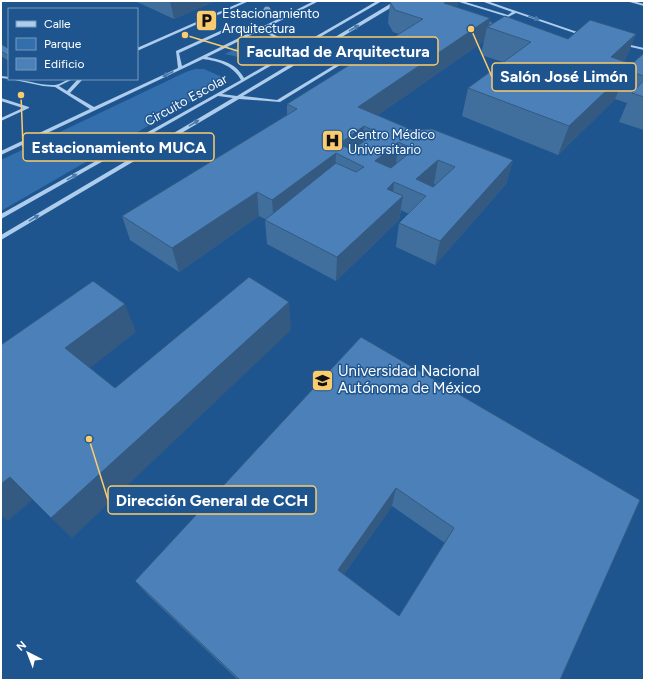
<svg xmlns="http://www.w3.org/2000/svg" width="645" height="681" font-family="Figtree,sans-serif">
  <style>
    .green { fill: #326fac }
    .lines { fill: none; stroke-linecap: round; stroke-linejoin: round }
    .minor { fill: #aecded; fill-rule: evenodd }
    .tree { fill: #82a5c9 }
    .wall { fill: #406f9e; fill-rule: evenodd }
    .shaded-wall { fill: #345a81 }
    .building { fill: #4b81b8; stroke: #345a81; fill-rule: evenodd }
    .oneway { fill: #4a79ab }
    .labels { text-anchor: middle; dominant-baseline: central; stroke-width: 3; stroke-linejoin: round; paint-order: stroke }
    .far-poi-label { font-size: 13px; fill: #fff; stroke: #1f558f; text-anchor: start }
    .far-street-label { font-size: 13px; fill: #fff; stroke: #1f558f }
    .poi-label { font-size: 15px; fill: #fff; stroke: #1f558f; text-anchor: start }
    .leader { fill: none; stroke: #fbcc6e; stroke-width: 1.5 }
    .callout-dot { fill: #fbcc6e; stroke: #1f558f; stroke-width: 1.5 }
    .callout { fill: #1f558f; stroke: #fbcc6e; stroke-width: 1.5 }
    .callout-label { font-size: 16px; text-anchor: middle; font-weight: bold; fill: #fff }
  </style>
  <rect width="100%" height="100%" fill="#1f558f"/>
  <path class="green" d="M259 37 269 43 287 46 251 66 243 58 225 54Z
    M195 69H204L222 77 223 81 219 85 1 211V160L186 72Z"/>
  <g class="lines">
    <path class="minor" d="M244 1H249L137 51V48Z
      M314 1H319L264 29 284 40 306 42 377 1H382L222 94 237 96 395 1H399L397 4 243 96 277 100 376 40 379 41 280 102 239 99 1 240V235L233 98 218 96 1 219V214L241 80C233 65 218 61 203 59L1 155V151L90 109 55 87 43 86 10 79 1 78V76L9 77V79C24 79 42 86 55 85 62 84 65 79 73 79L59 86 67 91 78 79H83L70 93 94 107 178 68 176 51 229 27 260 28ZM231 29 255 30 182 66 179 53ZM261 30 282 42 303 44 244 78C236 63 222 60 207 57Z
      M456 1H462L508 15 512 12 481 1H487L586 35 583 36 516 13 508 17Z
      M626 1H633L644 4V6Z
      M622 43 644 48V50L622 45Z
      M1 98 29 107V108L1 121V118L23 108 1 101Z"/>
  </g>
  <circle class="tree" cx="267" cy="10" r="3.5"/>
  <path class="wall" d="M135 1H215L174 19Z
    M392 1H458L457 8 489 21 493 23 568 39 636 34 624 62 632 64 644 53V130L619 122 627 103 615 99 558 155 462 116 468 88 503 62 481 55 484 41 378 115 412 130 513 160 506 184 435 265 396 247 399 223 409 214 401 210 399 220 336 281 267 244 265 220V219L259 216 179 272 130 240 122 216 287 115V104L399 34 393 32 388 23 390 2ZM434 184 436 185 433 187 432 186Z
    M1 44 9 49V61L1 56Z
    M361 337 560 680H238L148 595 135 581ZM392 506 445 543 399 616 344 574Z"/>
  <path class="shaded-wall" d="M170 1H215L174 19Z
    M448 1H458L455 16 444 3Z
    M490 18 489 25 493 23 492 29 487 27 484 41 357 130 358 107Z
    M636 34 624 62 611 57Z
    M627 71 615 99 558 155 569 126Z
    M364 126 362 150 349 160 339 144Z
    M398 142 396 166 373 185 375 161Z
    M336 153 335 177 274 224 272 200Z
    M438 160 434 184 423 194 416 179Z
    M513 160 506 184 435 265 440 241Z
    M394 182 392 206 387 189Z
    M257 192 259 216 179 272 172 248Z
    M403 196 399 220 336 281 337 257Z
    M289 302 291 330 72 538 51 518Z
    M125 304 136 332 81 375 65 348Z
    M10 477 32 500 8 521 1 515V484Z
    M396 488 392 506 337 584 338 570Z"/>
  <path class="building" d="M392 1H448L444 3 490 18 358 107 412 130 432 129 513 160 440 241 399 223 426 196 394 182 387 189 403 196 337 257 265 220 336 163 356 172 364 167 336 153 272 200 257 192 172 248 122 216 297 109 287 104 423 19 395 10 390 2ZM364 126 377 132 352 150 339 144ZM398 142 414 149 391 168 375 161ZM438 160 455 167 433 187 416 179Z
    M505 16 568 39 590 20 636 34 611 57 632 64 644 53V76L627 71 569 126 468 88 531 42 487 27Z
    M489 21 493 23 489 26Z
    M1 44 9 49V56L1 51Z
    M644 80V97L632 93Z
    M249 277 289 302 51 518 10 477 1 484V345L93 281 125 304 65 348 115 388Z
    M361 337 640 500 560 680H240L135 581ZM396 488 454 528 399 616 338 570Z"/>
  <defs><path id="oneway-solid" d="M-6-.8H1V-3.2L6.5 0L1 3.2V.8H-6Z"/></defs>
  <g class="oneway">
    <use href="#oneway-solid" transform="translate(534 18) rotate(19)"/>
    <use href="#oneway-solid" transform="translate(354 28) rotate(-31)"/>
    <use href="#oneway-solid" transform="translate(168 74) rotate(155)"/>
    <use href="#oneway-solid" transform="translate(194 123) rotate(-31)"/>
    <use href="#oneway-solid" transform="translate(72 177) rotate(-29)"/>
    <use href="#oneway-solid" transform="translate(34 218) rotate(-31)"/>
  </g>
  <defs>
    <symbol id="parking-square" viewBox="-11 -11 22 22"><rect x="-9" y="-9" width="18" height="18" rx="4" fill="#fbcc6e" stroke="#1f558f"/><path d="M-3.5-5.5H1a3.5 3.5 0 0 1 0 7H-1V5.5H-3.5ZM-1-3.4V-.6H.8a1.4 1.4 0 0 0 0-2.8Z" fill="#111"/></symbol>
    <symbol id="hospital-square" viewBox="-11 -11 22 22"><rect x="-9" y="-9" width="18" height="18" rx="4" fill="#fbcc6e" stroke="#1f558f"/><path d="M-5-5h3v3.5h4V-5h3V5h-3V1.5h-4V5h-3Z" fill="#111"/></symbol>
    <symbol id="university-square" viewBox="-11 -11 22 22"><rect x="-9" y="-9" width="18" height="18" rx="4" fill="#fbcc6e" stroke="#1f558f"/><path d="M0-5L7-2L0 1L-7-2ZM-4 1L0 2.5L4 1V4Q0 6-4 4Z" fill="#111"/></symbol>
  </defs>
  <g fill-rule="evenodd">
    <use href="#parking-square" x="194" y="8" width="25" height="25"/>
    <use href="#hospital-square" x="320" y="128" width="25" height="25"/>
    <use href="#university-square" x="310" y="368" width="25" height="25"/>
  </g>
  <g class="labels">
    <g class="far-poi-label">
      <text x="222" y="13">Estacionamiento<tspan x="222" dy="15">Arquitectura</tspan></text>
      <text x="348" y="134">Centro Médico<tspan x="348" dy="15">Universitario</tspan></text>
    </g>
    <g class="far-street-label">
      <text transform="translate(186 100) rotate(-29)">Circuito Escolar</text>
    </g>
    <g class="poi-label">
      <text x="338" y="371">Universidad Nacional<tspan x="338" dy="17">Autónoma de México</tspan></text>
    </g>
  </g>
  <path class="leader" d="M185 35L238 51M471 29L492 77M21 95L23 147M89 439L108 500"/>
  <g class="callout-dot">
    <circle cx="185" cy="35" r="4"/>
    <circle cx="471" cy="29" r="4"/>
    <circle cx="21" cy="95" r="4"/>
    <circle cx="89" cy="439" r="4"/>
  </g>
  <g class="callout">
    <rect x="238" y="37" width="200" height="28" rx="4"/>
    <rect x="492" y="63" width="144" height="28" rx="4"/>
    <rect x="23" y="133" width="191" height="28" rx="4"/>
    <rect x="108" y="486" width="208" height="28" rx="4"/>
  </g>
  <g class="callout-label">
    <text x="338" y="57">Facultad de Arquitectura</text>
    <text x="564" y="82">Salón José Limón</text>
    <text x="119" y="153">Estacionamiento MUCA</text>
    <text x="212" y="506">Dirección General de CCH</text>
  </g>
  <rect width="645" height="681" fill="none" stroke="#ffffff" stroke-width="4"/>
  <rect x="8" y="8" width="130" height="72" fill="#1f558f" stroke="#7999bc"/>
  <rect x="16" y="21" width="20" height="6" fill="#aecded" stroke="#7999bc"/>
  <text x="44" y="28" font-size="12" fill="#ffffff">Calle</text>
  <rect x="16" y="38" width="20" height="12" fill="#326fac" stroke="#7999bc"/>
  <text x="44" y="48" font-size="12" fill="#ffffff">Parque</text>
  <rect x="16" y="58" width="20" height="12" fill="#4b81b8" stroke="#7999bc"/>
  <text x="44" y="68" font-size="12" fill="#ffffff">Edificio</text>
  <g transform="translate(28 653) rotate(318)" stroke="#1f558f" stroke-width="3" paint-order="stroke">
  <path d="M0-3L7 15L0 10L-7 15Z" fill="#ffffff"/>
  <text y="-6" font-size="11" font-weight="bold" text-anchor="middle" fill="#ffffff">N</text>
  </g>
</svg>
